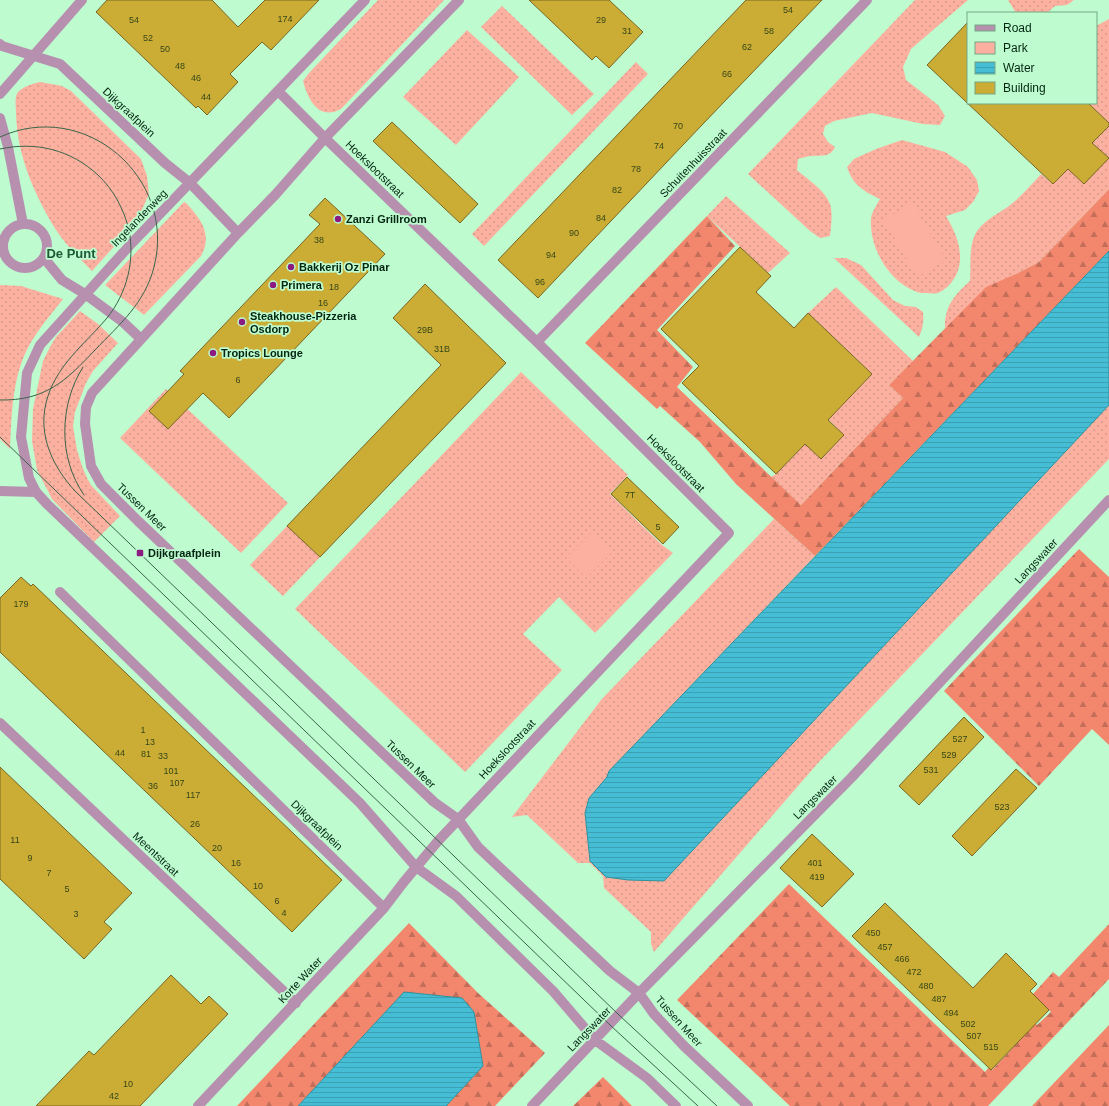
<svg xmlns="http://www.w3.org/2000/svg" width="1109" height="1106" font-family="Helvetica,sans-serif">
  <style>
    .green { fill: url(#green-dots) }
    .forest { fill: url(#forest-firs) }
    .pitch { fill: #fcb1a0 }
    .water { fill: url(#water-rules); stroke: #318f9a }
    .building { fill: #cbac34; stroke: #786625 }
    .lines { fill: none; stroke-linecap: round; stroke-linejoin: round }
    .street { stroke: #b790af; stroke-width: 10 }
    .tram { stroke: #3a6449; stroke-width: 1 }
    .poi-dot { fill: #8b1b7e; stroke: #befcd0; stroke-width: 1.5 }
    .labels { text-anchor: middle; dominant-baseline: central; stroke-width: 3.5; stroke-linejoin: round; paint-order: stroke }
    .number-label { font-size: 9px; fill: #35471a }
    .street-label { font-size: 11px; fill: #032511; stroke: #befcd0 }
    .poi-label { font-size: 11px; font-weight: bold; fill: #032511; stroke: #befcd0; text-anchor: start }
    .quarter-label { font-size: 13px; font-weight: bold; fill: #1d5935; stroke: #befcd0 }
  </style>
  <defs>
    <pattern id="green-dots" width="8" height="8" patternUnits="userSpaceOnUse"><rect width="8" height="8" fill="#fcb1a0"/><path d="M2 2h.1M6 6h.1" fill="none" stroke="#d69889" stroke-width="1.8" stroke-linecap="round"/></pattern>
    <pattern id="forest-firs" width="22" height="20" patternUnits="userSpaceOnUse"><rect width="22" height="20" fill="#f3876e"/><path d="M5 1l3.5 6h-7zM16 11l3.5 6h-7z" fill="#c36e59"/></pattern>
    <pattern id="water-rules" width="6" height="5" patternUnits="userSpaceOnUse"><rect width="6" height="5" fill="#45bdd5"/><path d="M0 2.5h6" fill="none" stroke="#3ba2b6"/></pattern>
  </defs>
  <rect width="100%" height="100%" fill="#befcd0"/>
  <path class="green" d="M378 0H444L341 109C319 121 308 100 303 81L309 73Z
    M915 0H968L911 49 903 67 906 80 938 105 945 116 940 125 923 124 872 113 834 121 825 126 823 134 828 142 835 147C830 158 821 155 812 156 807 156 803 158 798 159L797 170C808 180 825 190 830 204 833 214 831 226 830 236L820 238 810 231 748 174Z
    M1008 0H1074L1067 5 1055 6 1047 13H1016Z
    M502 6 594 94 572 115 481 27Z
    M1109 19V123L1088 103H1096V26Z
    M467 30 519 77 456 145 403 97Z
    M636 62 648 74 484 246 472 234Z
    M40 82 62 86 71 91 141 159 147 176 149 194 137 221 92 271C79 258 66 245 56 230 34 194 17 155 16 113 16 106 14 98 18 92 24 86 32 84 40 82Z
    M1109 126V189L1039 262 1016 274 945 328C944 307 955 294 970 281 971 267 969 253 973 240 979 220 1001 214 1015 201 1024 193 1033 183 1041 174L1053 184Z
    M902 140 945 152 968 167 977 180 979 191 973 202 965 210 946 216C953 228 960 242 960 256 961 271 952 287 938 293 935 294 930 293 926 293 923 293 919 293 917 292 889 282 869 248 871 218 872 212 877 204 880 199 863 191 853 185 847 167L854 159 876 149Z
    M726 196 790 253 768 273 707 216Z
    M184 202 186 203C201 219 213 235 201 256L144 315 105 285Z
    M834 258H846L861 265 893 300 905 306 916 307 923 312C924 321 923 328 919 337Z
    M0 285 21 286 63 299C54 311 43 323 35 336 12 369 12 411 10 449L0 439Z
    M836 287 913 361 889 385 903 398 801 505 771 477 776 474 805 444 821 459 844 435 828 419 872 374 808 313Z
    M80 311 98 324 118 343 93 371 86 383 75 412 73 426 77 450 82 466 87 478 91 485 120 516 94 542 52 499 37 470 32 441 33 409 43 361 50 347 56 337Z
    M521 372 628 475 610 494 662 545 673 553 595 633 559 597 523 634 562 670 465 772 295 609Z
    M166 389 288 503 241 553 120 438Z
    M1109 405V459L818 763 654 952 651 944V932L604 888 603 876 590 863H578L527 815 512 817 601 700 774 519 815 556 609 771 607 777 589 798 585 813 590 861 606 877 628 880 664 881Z
    M287 526 320 557 283 596 250 565Z"/>
  <path class="forest" d="M1109 189V251L815 556 736 484 700 442 660 406 657 409 585 343 707 216 735 246 657 330 693 367 677 387 801 505 903 398 889 385 986 287 1016 274 1039 262Z
    M1079 549 1109 577V745L1092 729 1039 786 944 691Z
    M789 884 985 1072 989 1067 992 1070 1023 1037 1021 1034 1034 1022 1037 1025 1051 1012 1033 994 1053 972 1059 977 1109 924V979L988 1106H790L677 1000Z
    M409 923 478 993 545 1053 495 1106H446L483 1066 474 1012 462 998 404 992 298 1106H237Z
    M1109 1025V1106H1032Z
    M603 1077 632 1106H573Z"/>
  <path class="pitch" d="M912 203 946 260 917 277 884 220Z
    M591 533 611 553 586 578 566 558Z"/>
  <path class="water" d="M1109 251V405L664 881 628 880 606 877 590 861 585 813 589 798 607 777 609 771Z
    M404 992 462 998 474 1012 483 1066 446 1106H298Z"/>
  <path class="building" d="M107 0H212L238 27 265 0H319L271 50 262 42 230 74 238 82 207 115 198 106 196 108 96 12Z
    M529 0H609L643 32 609 68 596 56 592 60Z
    M746 0H822L701 126 538 298 498 260Z
    M968 22V103H1088L1109 123V126L1092 143 1109 158 1084 184 1068 169 1053 184 927 65Z
    M392 122 478 204 460 223 373 141Z
    M325 198 385 254 229 418 203 393 168 429 149 411 184 374 180 371 320 224 309 215Z
    M740 247 771 276 756 292 794 328 808 313 872 374 828 420 844 435 821 459 805 444 776 474 682 383 699 366 661 329Z
    M425 284 506 363 320 557 287 526 441 365 393 318Z
    M627 477 679 527 663 544 611 494Z
    M21 577 31 586 33 584 342 880 292 932 0 652V598Z
    M964 717 984 737 919 805 899 786Z
    M0 767 132 893 104 922 112 929 84 959 0 879Z
    M1016 769 1037 788 972 856 952 836Z
    M812 834 854 874 822 907 780 868Z
    M885 903 973 988 1006 953 1037 984 1030 991 1049 1010 991 1070 852 936Z
    M171 975 201 1004 209 996 228 1014 140 1106H36L89 1051 94 1055Z"/>
  <g class="lines">
    <path class="street" d="M365 0 131 244 40 345 27 373 21 437 29 478 36 492 47 504 360 803 416 867 456 896 553 991 595 1040 647 1078 676 1106
      M459 0 325 138 276 194 238 233 92 393 86 407 85 424 91 466 101 484 138 521 434 802 458 819 478 847 610 971 639 993 654 1014 684 1046 748 1106
      M0 44 2 46 60 64 165 163 190 183 238 233
      M0 94 82 0
      M0 118 8 147 23 224
      M3 246a22 22 0 1 1 44 0a22 22 0 1 1-44 0Z
      M44 258 62 280 85 294 123 322 141 339
      M537 342 867 0
      M0 491 36 492
      M60 592 384 908
      M0 723 296 1003
      M198 1106 384 908 403 883 438 841 729 533 537 342 325 138 278 91
      M532 1106 639 993 852 777 1109 500"/>
    <path class="tram" d="M0 137C85 98 177 178 154 267 145 303 119 325 95 350 66 381 45 401 0 400
      M0 149C36 141 71 150 98 175 113 189 124 209 129 230 135 261 127 293 107 318 84 345 55 366 46 403 38 436 53 467 75 491L619 1015 717 1106
      M83 367C59 405 58 458 84 495
      M0 437 610 1025 698 1106"/>
  </g>
  <g class="poi-dot">
    <circle cx="338" cy="219" r="4"/>
    <circle cx="291" cy="267" r="4"/>
    <circle cx="273" cy="285" r="4"/>
    <circle cx="242" cy="322" r="4"/>
    <circle cx="213" cy="353" r="4"/>
    <rect x="136" y="549" width="8" height="8" rx="2"/>
  </g>
  <g class="labels">
    <g class="number-label">
      <text x="788" y="10">54</text>
      <text x="285" y="19">174</text>
      <text x="134" y="20">54</text>
      <text x="601" y="20">29</text>
      <text x="627" y="31">31</text>
      <text x="769" y="31">58</text>
      <text x="148" y="38">52</text>
      <text x="747" y="47">62</text>
      <text x="165" y="49">50</text>
      <text x="180" y="66">48</text>
      <text x="727" y="74">66</text>
      <text x="196" y="78">46</text>
      <text x="206" y="97">44</text>
      <text x="678" y="126">70</text>
      <text x="659" y="146">74</text>
      <text x="636" y="169">78</text>
      <text x="617" y="190">82</text>
      <text x="601" y="218">84</text>
      <text x="574" y="233">90</text>
      <text x="319" y="240">38</text>
      <text x="551" y="255">94</text>
      <text x="540" y="282">96</text>
      <text x="334" y="287">18</text>
      <text x="323" y="303">16</text>
      <text x="425" y="330">29B</text>
      <text x="442" y="349">31B</text>
      <text x="238" y="380">6</text>
      <text x="630" y="495">7T</text>
      <text x="658" y="527">5</text>
      <text x="21" y="604">179</text>
      <text x="143" y="730">1</text>
      <text x="960" y="739">527</text>
      <text x="150" y="742">13</text>
      <text x="120" y="753">44</text>
      <text x="146" y="754">81</text>
      <text x="949" y="755">529</text>
      <text x="163" y="756">33</text>
      <text x="931" y="770">531</text>
      <text x="171" y="771">101</text>
      <text x="177" y="783">107</text>
      <text x="153" y="786">36</text>
      <text x="193" y="795">117</text>
      <text x="1002" y="807">523</text>
      <text x="195" y="824">26</text>
      <text x="15" y="840">11</text>
      <text x="217" y="848">20</text>
      <text x="30" y="858">9</text>
      <text x="236" y="863">16</text>
      <text x="815" y="863">401</text>
      <text x="49" y="873">7</text>
      <text x="817" y="877">419</text>
      <text x="258" y="886">10</text>
      <text x="67" y="889">5</text>
      <text x="277" y="901">6</text>
      <text x="284" y="913">4</text>
      <text x="76" y="914">3</text>
      <text x="873" y="933">450</text>
      <text x="885" y="947">457</text>
      <text x="902" y="959">466</text>
      <text x="914" y="972">472</text>
      <text x="926" y="986">480</text>
      <text x="939" y="999">487</text>
      <text x="951" y="1013">494</text>
      <text x="968" y="1024">502</text>
      <text x="974" y="1036">507</text>
      <text x="991" y="1047">515</text>
      <text x="128" y="1084">10</text>
      <text x="114" y="1096">42</text>
    </g>
    <g class="street-label">
      <text transform="translate(129 112) rotate(43)">Dijkgraafplein</text>
      <text transform="translate(693 163) rotate(-46)">Schuitenhuisstraat</text>
      <text transform="translate(375 169) rotate(44)">Hoekslootstraat</text>
      <text transform="translate(139 218) rotate(-46)">Ingelandenweg</text>
      <text transform="translate(676 463) rotate(45)">Hoekslootstraat</text>
      <text transform="translate(142 507) rotate(44)">Tussen Meer</text>
      <text transform="translate(1036 561) rotate(-47)">Langswater</text>
      <text transform="translate(507 749) rotate(-47)">Hoekslootstraat</text>
      <text transform="translate(411 764) rotate(44)">Tussen Meer</text>
      <text transform="translate(815 797) rotate(-45)">Langswater</text>
      <text transform="translate(317 825) rotate(44)">Dijkgraafplein</text>
      <text transform="translate(156 854) rotate(43)">Meentstraat</text>
      <text transform="translate(300 980) rotate(-47)">Korte Water</text>
      <text transform="translate(679 1021) rotate(48)">Tussen Meer</text>
      <text transform="translate(589 1029) rotate(-46)">Langswater</text>
    </g>
    <g class="poi-label">
      <text x="346" y="219">Zanzi Grillroom</text>
      <text x="299" y="267">Bakkerij Oz Pinar</text>
      <text x="281" y="285">Primera</text>
      <text x="250" y="316">Steakhouse-Pizzeria<tspan x="250" dy="13">Osdorp</tspan></text>
      <text x="221" y="353">Tropics Lounge</text>
      <text x="148" y="553">Dijkgraafplein</text>
    </g>
    <g class="quarter-label">
      <text x="71" y="253">De Punt</text>
    </g>
  </g>
  <rect x="967" y="12" width="130" height="92" fill="#befcd0" stroke="#73a684"/>
  <rect x="975" y="25" width="20" height="6" fill="#b790af" stroke="#73a684"/>
  <text x="1003" y="32" font-size="12" fill="#032511">Road</text>
  <rect x="975" y="42" width="20" height="12" fill="#fcb1a0" stroke="#73a684"/>
  <text x="1003" y="52" font-size="12" fill="#032511">Park</text>
  <rect x="975" y="62" width="20" height="12" fill="url(#water-rules)" stroke="#73a684"/>
  <text x="1003" y="72" font-size="12" fill="#032511">Water</text>
  <rect x="975" y="82" width="20" height="12" fill="#cbac34" stroke="#73a684"/>
  <text x="1003" y="92" font-size="12" fill="#032511">Building</text>
</svg>
